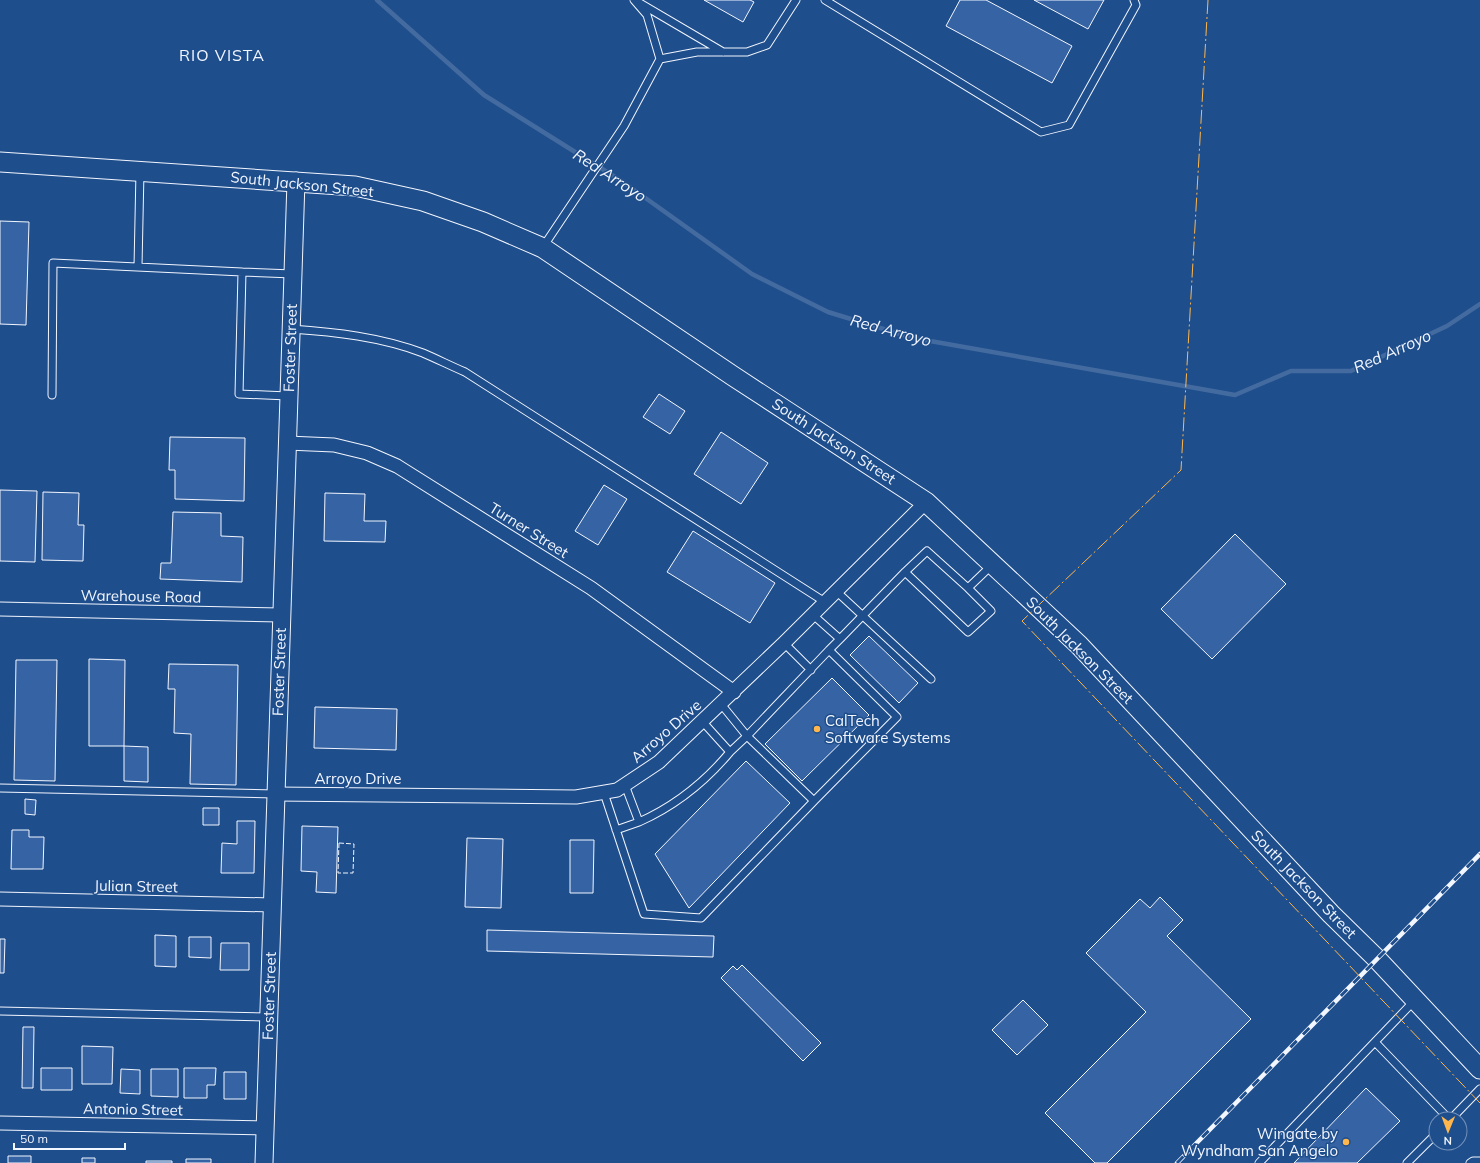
<svg xmlns="http://www.w3.org/2000/svg" width="1480" height="1163" font-family="Mulish,sans-serif">
  <style>
    .lines { fill: none; stroke-linecap: round; stroke-linejoin: round }
    .stream { stroke: #446ba0; stroke-width: 4.5 }
    .building { fill: #3563a3; stroke: #f2f6ff }
    .service-casing { stroke: #f2f6ff; stroke-width: 9 }
    .minor-casing { stroke: #f2f6ff; stroke-width: 15 }
    .tertiary-casing { stroke: #f2f6ff; stroke-width: 19 }
    .secondary-casing { stroke: #f2f6ff; stroke-width: 21 }
    .service { stroke: #1f4e8c; stroke-width: 7 }
    .minor { stroke: #1f4e8c; stroke-width: 13 }
    .tertiary { stroke: #1f4e8c; stroke-width: 17 }
    .secondary { stroke: #1f4e8c; stroke-width: 19 }
    .rail-casing { stroke: #f2f6ff; stroke-width: 4.5 }
    .rail { stroke: #1f4e8c; stroke-width: 3; stroke-dasharray: 9; stroke-linecap: butt }
    .fence { stroke: #f2f6ff; stroke-width: 1; stroke-dasharray: 5 2; stroke-linecap: butt }
    .power { stroke: #ffb74d; stroke-width: 1; stroke-dasharray: 14 3 2 3; stroke-linecap: butt }
    .poi-dot { fill: #ffb74d; stroke: #1f4e8c; stroke-width: 1.5 }
    .labels { text-anchor: middle; dominant-baseline: central; stroke-width: 3; stroke-linejoin: round; paint-order: stroke }
    .street-label { font-size: 15px; fill: #f2f6ff; stroke: #1f4e8c }
    .poi-label { font-size: 15px; fill: #f2f6ff; stroke: #1f4e8c; text-anchor: start }
    .neighbourhood-label { font-size: 16px; letter-spacing: 1px; fill: #f2f6ff; stroke: #1f4e8c }
    .water-label { font-size: 16px; font-style: italic; fill: #f2f6ff; stroke: #1f4e8c }
  </style>
  <rect width="100%" height="100%" fill="#1f4e8c"/>
  <g class="lines">
    <path class="stream" d="M377 0 484 95 623 182 752 274 828 312 913 338 1235 395 1291 371H1351L1447 326 1480 304"/>
  </g>
  <path class="building" d="M704 0H750L754 2 743 22Z
    M960 0H986L1072 46 1052 83 946 26Z
    M1034 0H1104L1088 29Z
    M0 221 29 222 26 325 0 324Z
    M659 394 685 411 670 434 643 417Z
    M721 432 768 463 741 504 694 474Z
    M170 437 245 438 244 501 175 499V470H169Z
    M604 485 627 499 598 545 575 531Z
    M0 490 37 491 35 562 0 561Z
    M43 492 79 493 78 525H84L83 561 42 560Z
    M325 493 365 494 364 521H386L385 542 324 541Z
    M173 512 221 513V536L243 537 242 582 160 579 161 563H171Z
    M693 531 775 583 750 623 667 572Z
    M1235 534 1286 584 1212 659 1161 609Z
    M869 636 918 683 899 703 850 655Z
    M89 659 125 660 124 746H89Z
    M16 660H57L55 781 14 780Z
    M169 664 238 665 236 785 190 784 191 734 174 733 175 689H168Z
    M832 678 869 715 802 781 765 744Z
    M315 707 397 709 396 750 314 748Z
    M124 746 148 747V782L124 781Z
    M746 761 790 803 689 908 655 854Z
    M25 799 36 800 35 815 25 814Z
    M203 808H219V825H203Z
    M237 821H255L254 873H221L222 843 237 844Z
    M302 826 338 827 336 893 316 892 317 872 301 871Z
    M12 830H29V837H44L43 869H11Z
    M467 838 503 839 501 908 465 907Z
    M570 840H594L593 893H570Z
    M1160 897 1183 920 1167 936 1251 1019 1107 1163H1095L1045 1113 1146 1012 1086 953 1140 899 1150 908Z
    M487 930 714 936 713 957 487 951Z
    M155 935 176 936V967L155 966Z
    M189 937H211V958L189 957Z
    M0 939H5L4 973H0Z
    M221 943H249V970H220Z
    M742 965 821 1043 803 1061 721 978 733 966 737 970Z
    M1023 1000 1048 1025 1017 1055 992 1030Z
    M23 1027H34L33 1088H22Z
    M82 1046 113 1047 112 1084H82Z
    M41 1068H72V1090H41Z
    M184 1068H216L215 1085H207V1098H184Z
    M121 1069 140 1070V1094L120 1093Z
    M151 1069H178V1097L151 1096Z
    M224 1072H246V1099H224Z
    M1366 1088 1400 1121 1357 1163H1294Z
    M8 1156H31V1163H8Z
    M82 1158H95V1163H82Z
    M186 1159H211V1163H186Z
    M146 1161H172V1163H146Z"/>
  <g class="lines">
    <defs>
      <path id="service" d="M825 0 1041 132 1069 125 1136 5 1134 0
        M638 2 723 52
        M660 59 697 52H747L767 45 796 0
        M543 247 624 126 660 59 647 15 634 0
        M138 267 140 171
        M291 329C335 332 381 337 423 353 437 359 451 366 465 372L825 602
        M52 395 53 263 242 272
        M288 396 239 394 242 272 293 274
        M968 588 927 551 905 572 968 632 991 611 968 588 993 564
        M836 591 931 679
        M812 614 840 639 905 572
        M784 643 811 670
        M829 650 747 736 814 801 897 717 829 650 840 639
        M721 704 747 736 730 752
        M625 785 639 822C675 806 705 782 730 752L702 721
        M0 788 275 794
        M604 793 644 914 701 918 814 801
        M616 830 639 822
        M0 1011 268 1017
        M1375 1042 1449 1119
        M1451 1119 1480 1089
        M1259 1163 1415 1000
        M1407 1163 1436 1134
        M1470 1163 1473 1161H1480"/>
      <path id="minor" d="M287 443 334 445 367 453 397 466 591 588 734 692
        M0 609 281 615
        M275 794 576 797 617 790 659 762 784 643 926 502
        M0 899 272 905
        M0 1123 265 1128"/>
      <path id="tertiary" d="M264 1163 296 181"/>
      <path id="secondary" d="M0 162 355 186 423 201 483 222 543 248 733 376 926 502 1079 645 1331 914 1377 959 1480 1069"/>
    </defs>
    <use href="#service" class="service-casing"/>
    <use href="#minor" class="minor-casing"/>
    <use href="#tertiary" class="tertiary-casing"/>
    <use href="#secondary" class="secondary-casing"/>
    <use href="#service" class="service"/>
    <use href="#minor" class="minor"/>
    <use href="#tertiary" class="tertiary"/>
    <use href="#secondary" class="secondary"/>
    <defs>
      <path id="rail" d="M1177 1163 1480 854"/>
    </defs>
    <use href="#rail" class="rail-casing"/>
    <use href="#rail" class="rail"/>
    <path class="fence" d="M339 843 354 844 353 873H338Z"/>
    <path class="power" d="M1208 0 1181 470 1022 621 1480 1103"/>
  </g>
  <g class="poi-dot">
    <circle cx="817" cy="729" r="4"/>
    <circle cx="1346" cy="1142" r="4"/>
  </g>
  <g class="labels">
    <g class="street-label">
      <text transform="translate(302 184) rotate(6)">South Jackson Street</text>
      <text transform="translate(290 348) rotate(-88)">Foster Street</text>
      <text transform="translate(834 441) rotate(33)">South Jackson Street</text>
      <text transform="translate(529 530) rotate(32)">Turner Street</text>
      <text transform="translate(141 596) rotate(1)">Warehouse Road</text>
      <text transform="translate(1080 650) rotate(45)">South Jackson Street</text>
      <text transform="translate(279 672) rotate(-88)">Foster Street</text>
      <text transform="translate(666 731) rotate(-41)">Arroyo Drive</text>
      <text x="358" y="778">Arroyo Drive</text>
      <text transform="translate(1304 884) rotate(46)">South Jackson Street</text>
      <text transform="translate(136 886) rotate(1)">Julian Street</text>
      <text transform="translate(269 996) rotate(-88)">Foster Street</text>
      <text transform="translate(133 1109) rotate(1)">Antonio Street</text>
    </g>
    <g class="poi-label">
      <text x="825" y="720">CalTech<tspan x="825" dy="17">Software Systems</tspan></text>
      <text x="1338" y="1133" text-anchor="end">Wingate by<tspan x="1338" dy="17">Wyndham San Angelo</tspan></text>
    </g>
    <g class="neighbourhood-label">
      <text x="222" y="55">RIO VISTA</text>
    </g>
    <g class="water-label">
      <text transform="translate(610 175) rotate(33)">Red Arroyo</text>
      <text transform="translate(891 330) rotate(15)">Red Arroyo</text>
      <text transform="translate(1392 351) rotate(-24)">Red Arroyo</text>
    </g>
  </g>
  <g transform="translate(1448 1131) rotate(181)"><circle r="19" fill="#1f4e8c" stroke="#7391ba"/>
  <path d="M0-3L7 15L0 10L-7 15Z" fill="#ffb74d"/>
  <text y="-6" font-size="11" font-weight="bold" text-anchor="middle" fill="#f2f6ff">N</text>
  </g>
  <path d="M14 1143v6h111v-6" fill="none" stroke="#f2f6ff" stroke-width="2"/>
  <text x="20" y="1143" font-size="12" fill="#f2f6ff" stroke="#1f4e8c" stroke-width="3" paint-order="stroke">50 m</text>
</svg>
